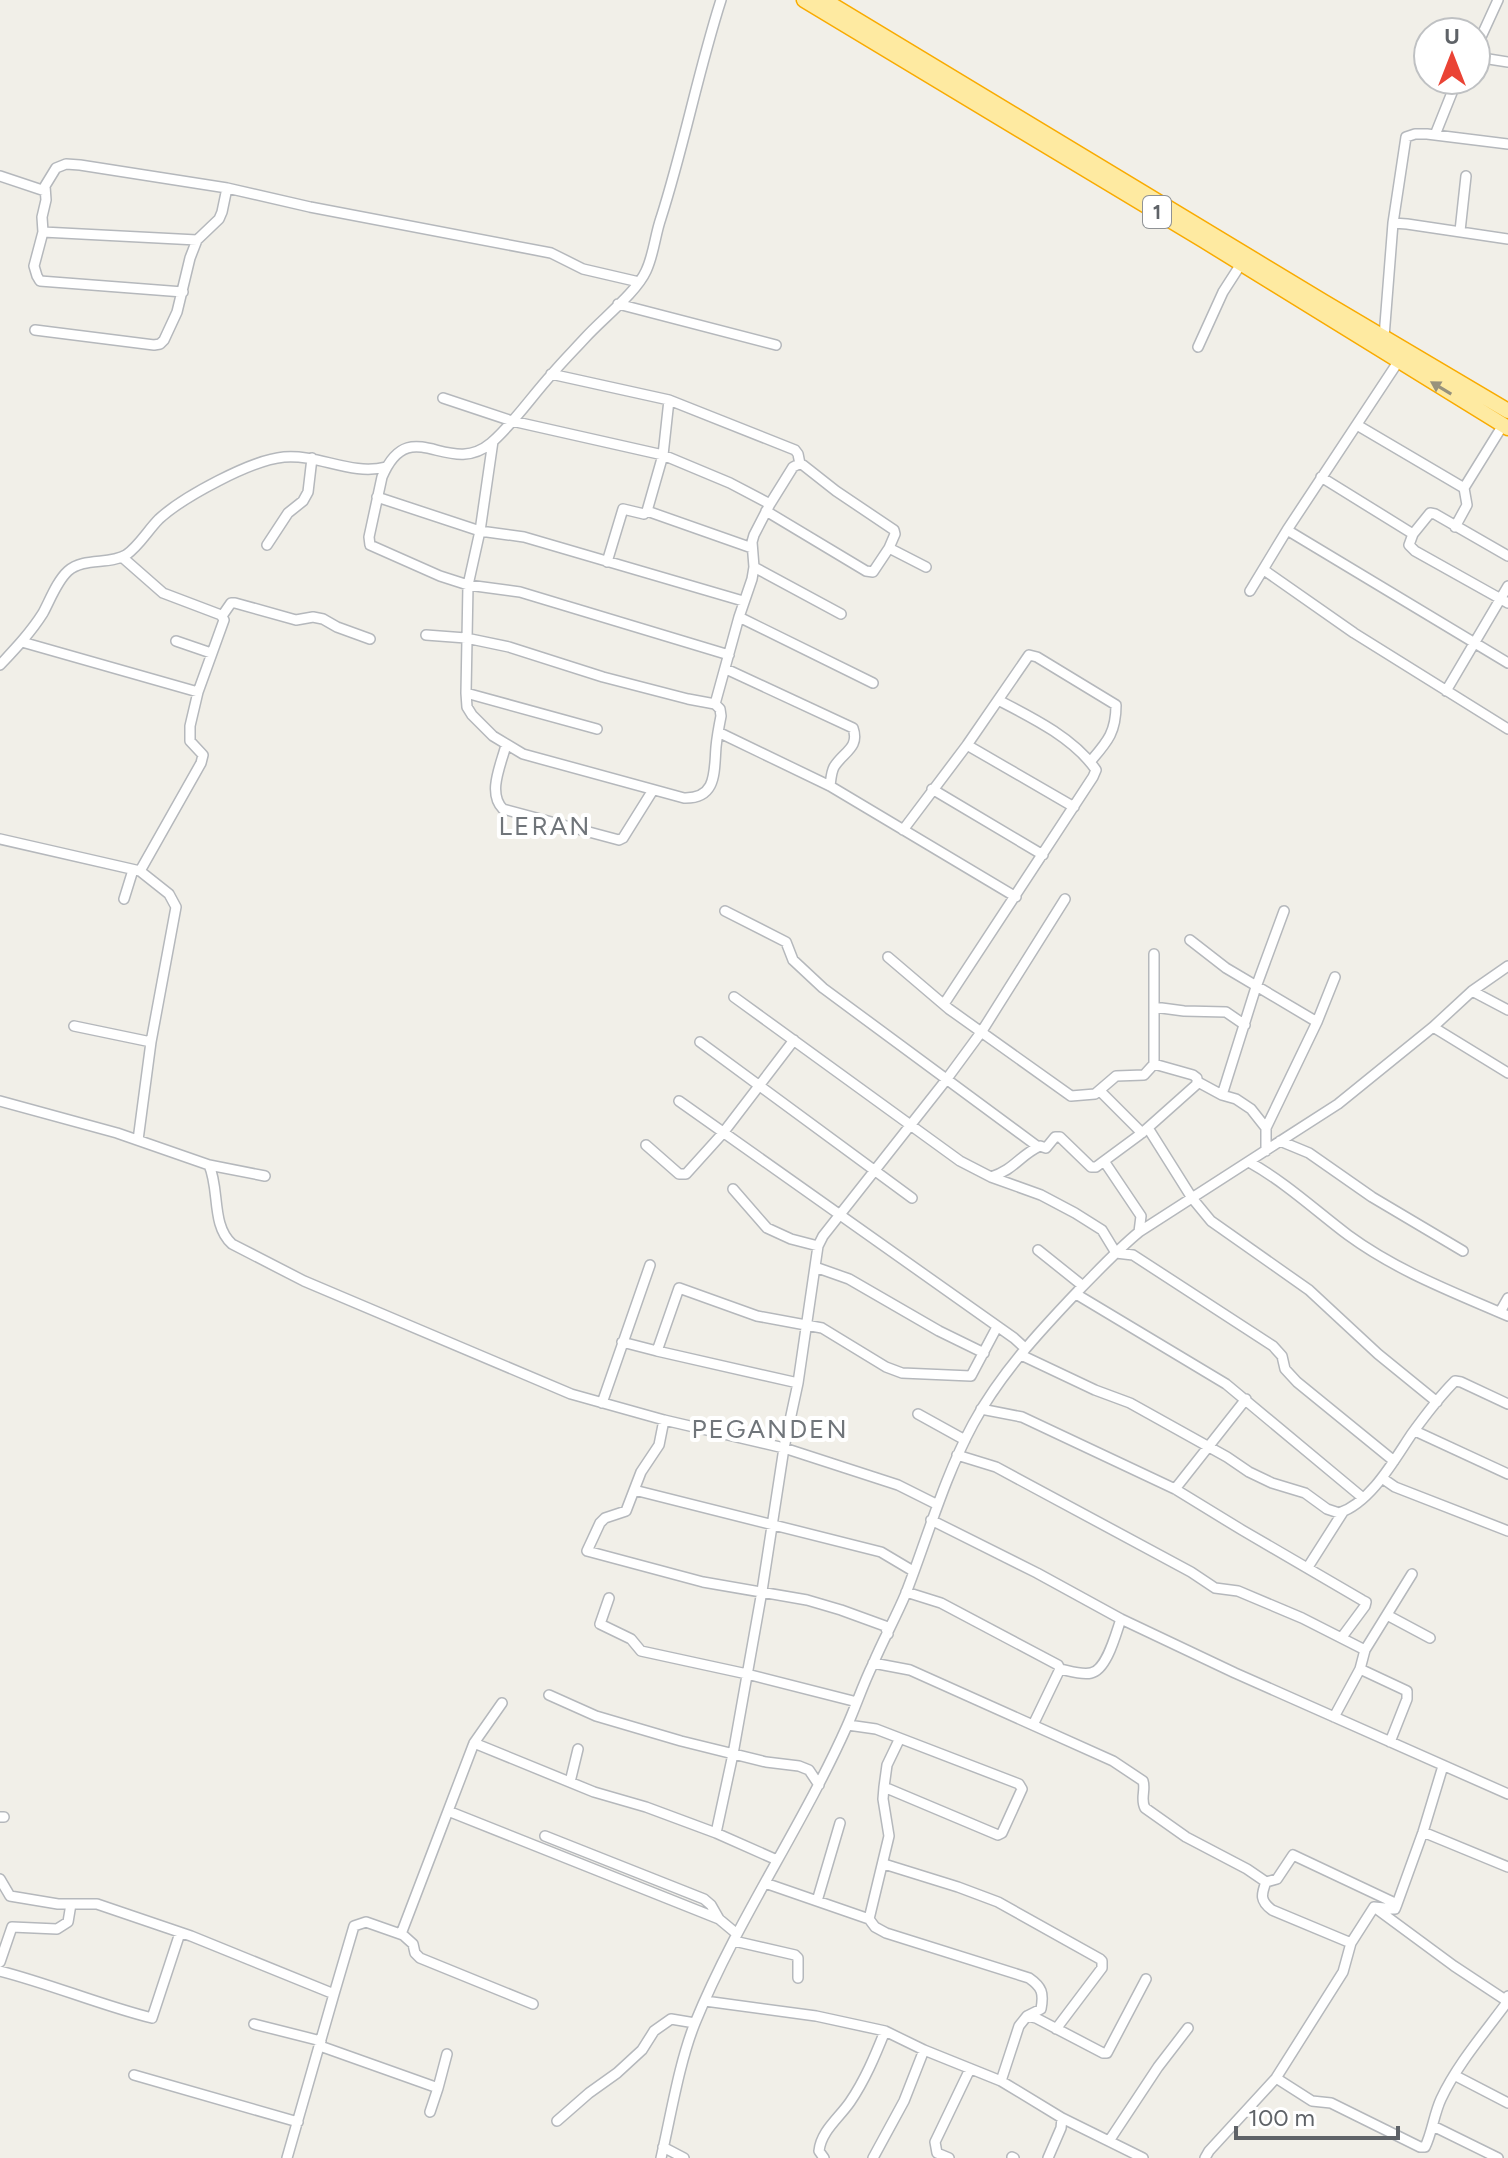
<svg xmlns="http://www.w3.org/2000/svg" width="1508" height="2158" font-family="Figtree,sans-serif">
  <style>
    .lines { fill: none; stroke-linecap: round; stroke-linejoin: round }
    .minor-casing { stroke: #b5b8bc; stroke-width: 12 }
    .trunk-casing { stroke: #f9ab00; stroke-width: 17 }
    .minor { stroke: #fff; stroke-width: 9 }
    .trunk { stroke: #feeaa1; stroke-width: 14 }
    .oneway { fill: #97927c }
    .labels { text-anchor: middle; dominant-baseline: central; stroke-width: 8; stroke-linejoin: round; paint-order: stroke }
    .shield { fill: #fff; stroke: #8f9295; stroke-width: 2 }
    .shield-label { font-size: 20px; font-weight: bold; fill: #5f6368 }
    .quarter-label { font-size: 26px; letter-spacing: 2px; fill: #70757a; stroke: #fff }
  </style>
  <rect width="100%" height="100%" fill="#f1efe8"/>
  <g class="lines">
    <defs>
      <path id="minor" d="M721 0C698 72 684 146 661 218 655 235 654 254 646 271 636 293 602 319 585 338 574 350 562 362 552 374 531 397 514 423 491 443 448 479 410 411 382 477L369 537 370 545 440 576 468 585 520 592 729 655
        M1476 48 1498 0
        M1476 57 1508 62
        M1435 135 1457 80
        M0 176 45 191
        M1393 223 1407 224 1508 239
        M1460 231 1466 176
        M43 232 197 240
        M183 292 40 281 37 276 34 266 43 232 42 217 46 200 45 186 56 168 66 164 80 165 227 188 310 207 551 253 583 269 639 282
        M618 304 776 345
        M35 330 154 345 160 344 164 340 177 312 190 258 197 240 219 219 222 212 227 188
        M1384 337 1393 223 1406 137 1415 134H1427L1508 144
        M1198 347 1223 292 1241 264
        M551 374 669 400 795 450 798 454 800 464
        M443 398 512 421 663 455 730 483 770 504
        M1357 425 1464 488 1467 505 1455 527
        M493 441 480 531 524 537 743 601
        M1321 477 1413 534
        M1464 488 1503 425
        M377 497 480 531 468 585 466 693 467 707 472 715 493 736 523 754 684 798C717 799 714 772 716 747 717 737 719 726 721 716L720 709 715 704 688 699 603 677 509 647 466 638 426 635
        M647 511 752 548
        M766 511 866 571 873 572 889 548 926 567
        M1287 530 1508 663
        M267 545 288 513 303 501 308 492 312 458
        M1508 556 1435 514 1430 513 1413 534 1409 545 1415 551 1508 603
        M122 557 163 593 221 615 224 620 198 692 190 726V741L203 755 201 763 140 871 169 894 176 907 151 1042 138 1140
        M607 562 623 509 644 514 647 511 663 455 669 400
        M754 567 841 614
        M1264 570 1354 633 1508 729
        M1250 591 1287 530 1398 362
        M222 616 231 603H235L296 620 313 617 323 619 337 627 370 639
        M739 617 873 683
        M176 641 211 653
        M22 642 198 692
        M0 665C16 648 31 632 43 613 50 600 57 581 68 571 84 557 109 565 126 555 139 546 148 530 159 519 183 497 251 460 284 457 319 454 351 476 386 467
        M726 669 853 728C860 748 843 752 834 767 831 773 831 779 830 786
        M1446 691 1508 586
        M466 693 597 729
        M715 704 739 617 752 579 754 567 752 542 754 535 770 504 793 467 799 464 803 465 836 491 894 530 895 534 889 548
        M718 732 830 786 1016 897
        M506 745C501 765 487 793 503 809L619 840 623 838 653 790
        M967 745 1074 807
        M932 789 1043 855
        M903 830 967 745 1029 655 1037 657 1116 705C1116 733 1107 742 1090 762
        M0 839 140 871
        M124 899 133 870
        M725 911 786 942 793 960 823 988 1037 1146
        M1190 940 1226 968 1317 1022 1335 977
        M888 957 949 1009 1071 1096 1095 1094 1116 1076 1144 1075 1154 1064V954
        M1472 991 1508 1010
        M734 997 960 1161 991 1177 1041 1195 1075 1213 1102 1230 1116 1253 1133 1255 1273 1346 1282 1356 1285 1369 1297 1382 1394 1461
        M944 1004 1093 777 1096 770C1074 738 1031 717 998 700
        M1154 1007 1184 1011 1226 1012 1245 1025
        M74 1026 151 1042
        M1433 1027 1508 1073
        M700 1042 912 1198
        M1198 1082 1222 1095 1236 1099 1251 1109 1266 1128V1151
        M1100 1091 1142 1133
        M1222 1095 1256 987 1284 911
        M0 1101 117 1133 209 1165C220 1190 211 1225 232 1244L304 1281 571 1394 664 1420 784 1448 898 1485 936 1504
        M679 1101 1014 1338 1025 1348
        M1148 1128 1192 1198 1211 1221 1309 1290 1378 1354 1437 1402
        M1266 1128 1317 1022
        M1280 1141 1309 1153 1372 1197 1463 1251
        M646 1145 679 1174H686L723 1133 794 1040
        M1104 1161 1142 1133 1197 1084V1078L1193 1075 1154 1064
        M1249 1162C1285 1182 1315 1210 1348 1235 1397 1271 1453 1292 1508 1316
        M209 1165 265 1176
        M991 1177C1014 1170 1020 1155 1040 1146L1046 1148 1055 1137H1060L1091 1167H1096L1104 1161 1141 1216 1139 1232
        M733 1189 767 1228 791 1239 818 1246
        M1038 1250 1083 1286
        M815 1267 849 1279 939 1331 984 1353
        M1076 1294 1226 1384 1363 1498
        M1500 1312 1508 1298
        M622 1342 657 1351
        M1021 1355 1095 1390 1130 1403 1227 1457 1249 1472 1272 1483 1305 1493 1327 1509 1339 1513C1370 1503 1393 1462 1411 1435 1424 1417 1439 1397 1455 1381L1461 1382 1508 1404
        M798 1383 657 1351 679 1288 757 1316 822 1328 886 1367 902 1373 971 1376 997 1327
        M602 1403 650 1265
        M981 1409 1022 1417 1175 1489 1242 1530 1362 1600 1366 1602 1365 1606 1342 1637
        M918 1414 965 1440
        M664 1420 659 1445 641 1472 626 1511 605 1518 600 1523 587 1551 703 1582 807 1600 841 1610 885 1626 888 1634
        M1415 1431 1508 1474
        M957 1455 996 1467 1191 1572 1215 1588 1238 1591 1302 1618 1365 1650
        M1382 1478 1395 1487 1508 1531
        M1175 1489 1246 1399
        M634 1490 881 1552 913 1571
        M931 1520 1037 1573 1121 1619 1235 1673 1508 1794
        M1308 1567 1343 1512
        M906 1592 941 1603 1058 1665 1060 1669C1070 1671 1081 1675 1091 1673 1107 1670 1116 1633 1121 1619
        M609 1598 600 1624 631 1639 641 1651 747 1674 857 1702
        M1387 1615 1430 1638
        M873 1663 910 1670 1113 1761 1143 1781C1146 1790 1140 1799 1145 1808L1186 1837 1247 1869 1266 1882 1277 1879 1293 1855 1397 1904 1395 1909 1374 1907
        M1360 1669 1407 1691V1699L1390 1742
        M549 1695 596 1716 681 1741 766 1762 799 1766 809 1770 819 1785
        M502 1703 474 1743 448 1811 719 1919 737 1934
        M1334 1717 1360 1669 1365 1650 1412 1574
        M848 1725 876 1729 1019 1784 1022 1789 1002 1833 998 1835 884 1787
        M1033 1725 1060 1669
        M899 1740 887 1765 884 1787 883 1799 889 1836 869 1919 875 1927 886 1933 1029 1978C1042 1987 1044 1993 1041 2009L1027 2016
        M474 1743 594 1792 646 1807 716 1833 777 1860
        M570 1782 578 1749
        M0 1817H4
        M1423 1832 1508 1867
        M716 1833 733 1754 762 1591 784 1448 798 1383 818 1246 823 1236 946 1080 982 1031 1065 899
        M545 1836 704 1899 711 1905 719 1919
        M884 1864 958 1887 998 1902 1100 1959 1102 1961V1968L1056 2029
        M0 1879 10 1896 58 1904H97L191 1936 334 1994 354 1926 366 1922 403 1935 413 1944 415 1953 420 1958 533 2004
        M1266 1882C1261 1895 1260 1901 1272 1910L1351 1943
        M765 1883 869 1919
        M817 1901 840 1823
        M1397 1904 1423 1832 1443 1766
        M1374 1907 1454 1966 1507 2001
        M401 1934 448 1811
        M734 1941 795 1955 798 1958V1978
        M0 1962 12 1927 57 1929 68 1922 71 1904
        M0 1971C51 1984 100 2005 152 2018L180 1933
        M705 2001 816 2016 885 2031 924 2050 1001 2081 1062 2118 1061 2128 1048 2158
        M254 2024 321 2041
        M320 2046 438 2088 447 2054
        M134 2075 298 2122
        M1454 2075 1508 2103
        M1276 2078 1312 2101 1331 2103 1420 2147H1425C1432 2133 1434 2114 1441 2099 1457 2065 1482 2036 1505 2005L1508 1996
        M1001 2081 1019 2026 1027 2016 1036 2018 1103 2053H1107L1146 1979
        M430 2112 438 2088
        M1062 2118 1143 2158
        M557 2121 589 2093 617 2073 642 2050 654 2031 671 2019 695 2023
        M1433 2126 1498 2158
        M1109 2141 1158 2067 1188 2028
        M663 2147 684 2158
        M1012 2157 1014 2158
        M287 2158 334 1994
        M661 2158C671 2115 679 2063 695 2023 737 1920 802 1827 847 1726 856 1706 863 1684 873 1664 883 1640 896 1617 906 1593 928 1536 944 1478 973 1424 1000 1374 1039 1332 1078 1291 1098 1271 1117 1250 1139 1232L1338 1104 1433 1027 1472 991 1508 966
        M824 2158 819 2151C821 2131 839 2118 850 2102 865 2080 875 2056 885 2031
        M873 2158 904 2101 924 2050
        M949 2158 937 2153 935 2142 970 2069
        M1205 2158 1209 2151 1276 2078 1343 1972 1351 1943 1374 1907"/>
      <path id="trunk" d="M804 0 1203 240 1508 428
        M824 0 1324 302 1508 411"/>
    </defs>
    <use href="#minor" class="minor-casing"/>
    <use href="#trunk" class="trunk-casing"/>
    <use href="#minor" class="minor"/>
    <use href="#trunk" class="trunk"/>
  </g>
  <defs><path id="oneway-solid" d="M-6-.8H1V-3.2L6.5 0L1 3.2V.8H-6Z" transform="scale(2)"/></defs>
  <use class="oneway" href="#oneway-solid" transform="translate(1441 388) rotate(-149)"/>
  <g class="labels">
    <rect class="shield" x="1143" y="196" width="28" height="32" rx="6"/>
    <g class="shield-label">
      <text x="1157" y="212">1</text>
    </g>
    <g class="quarter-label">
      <text x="545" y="826">LERAN</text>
      <text x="770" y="1429">PEGANDEN</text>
    </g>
  </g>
  <g transform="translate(1452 56)"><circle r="38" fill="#ffffff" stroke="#bfc1c3" stroke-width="2"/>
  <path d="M0-6L14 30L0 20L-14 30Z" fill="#ea4335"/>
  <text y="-12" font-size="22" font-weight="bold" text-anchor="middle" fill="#5f6368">U</text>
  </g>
  <path d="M1236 2126v12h162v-12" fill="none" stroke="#5f6368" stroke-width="4"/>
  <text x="1248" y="2126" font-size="24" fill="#5f6368" stroke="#ffffff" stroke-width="6" paint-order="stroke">100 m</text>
</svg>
